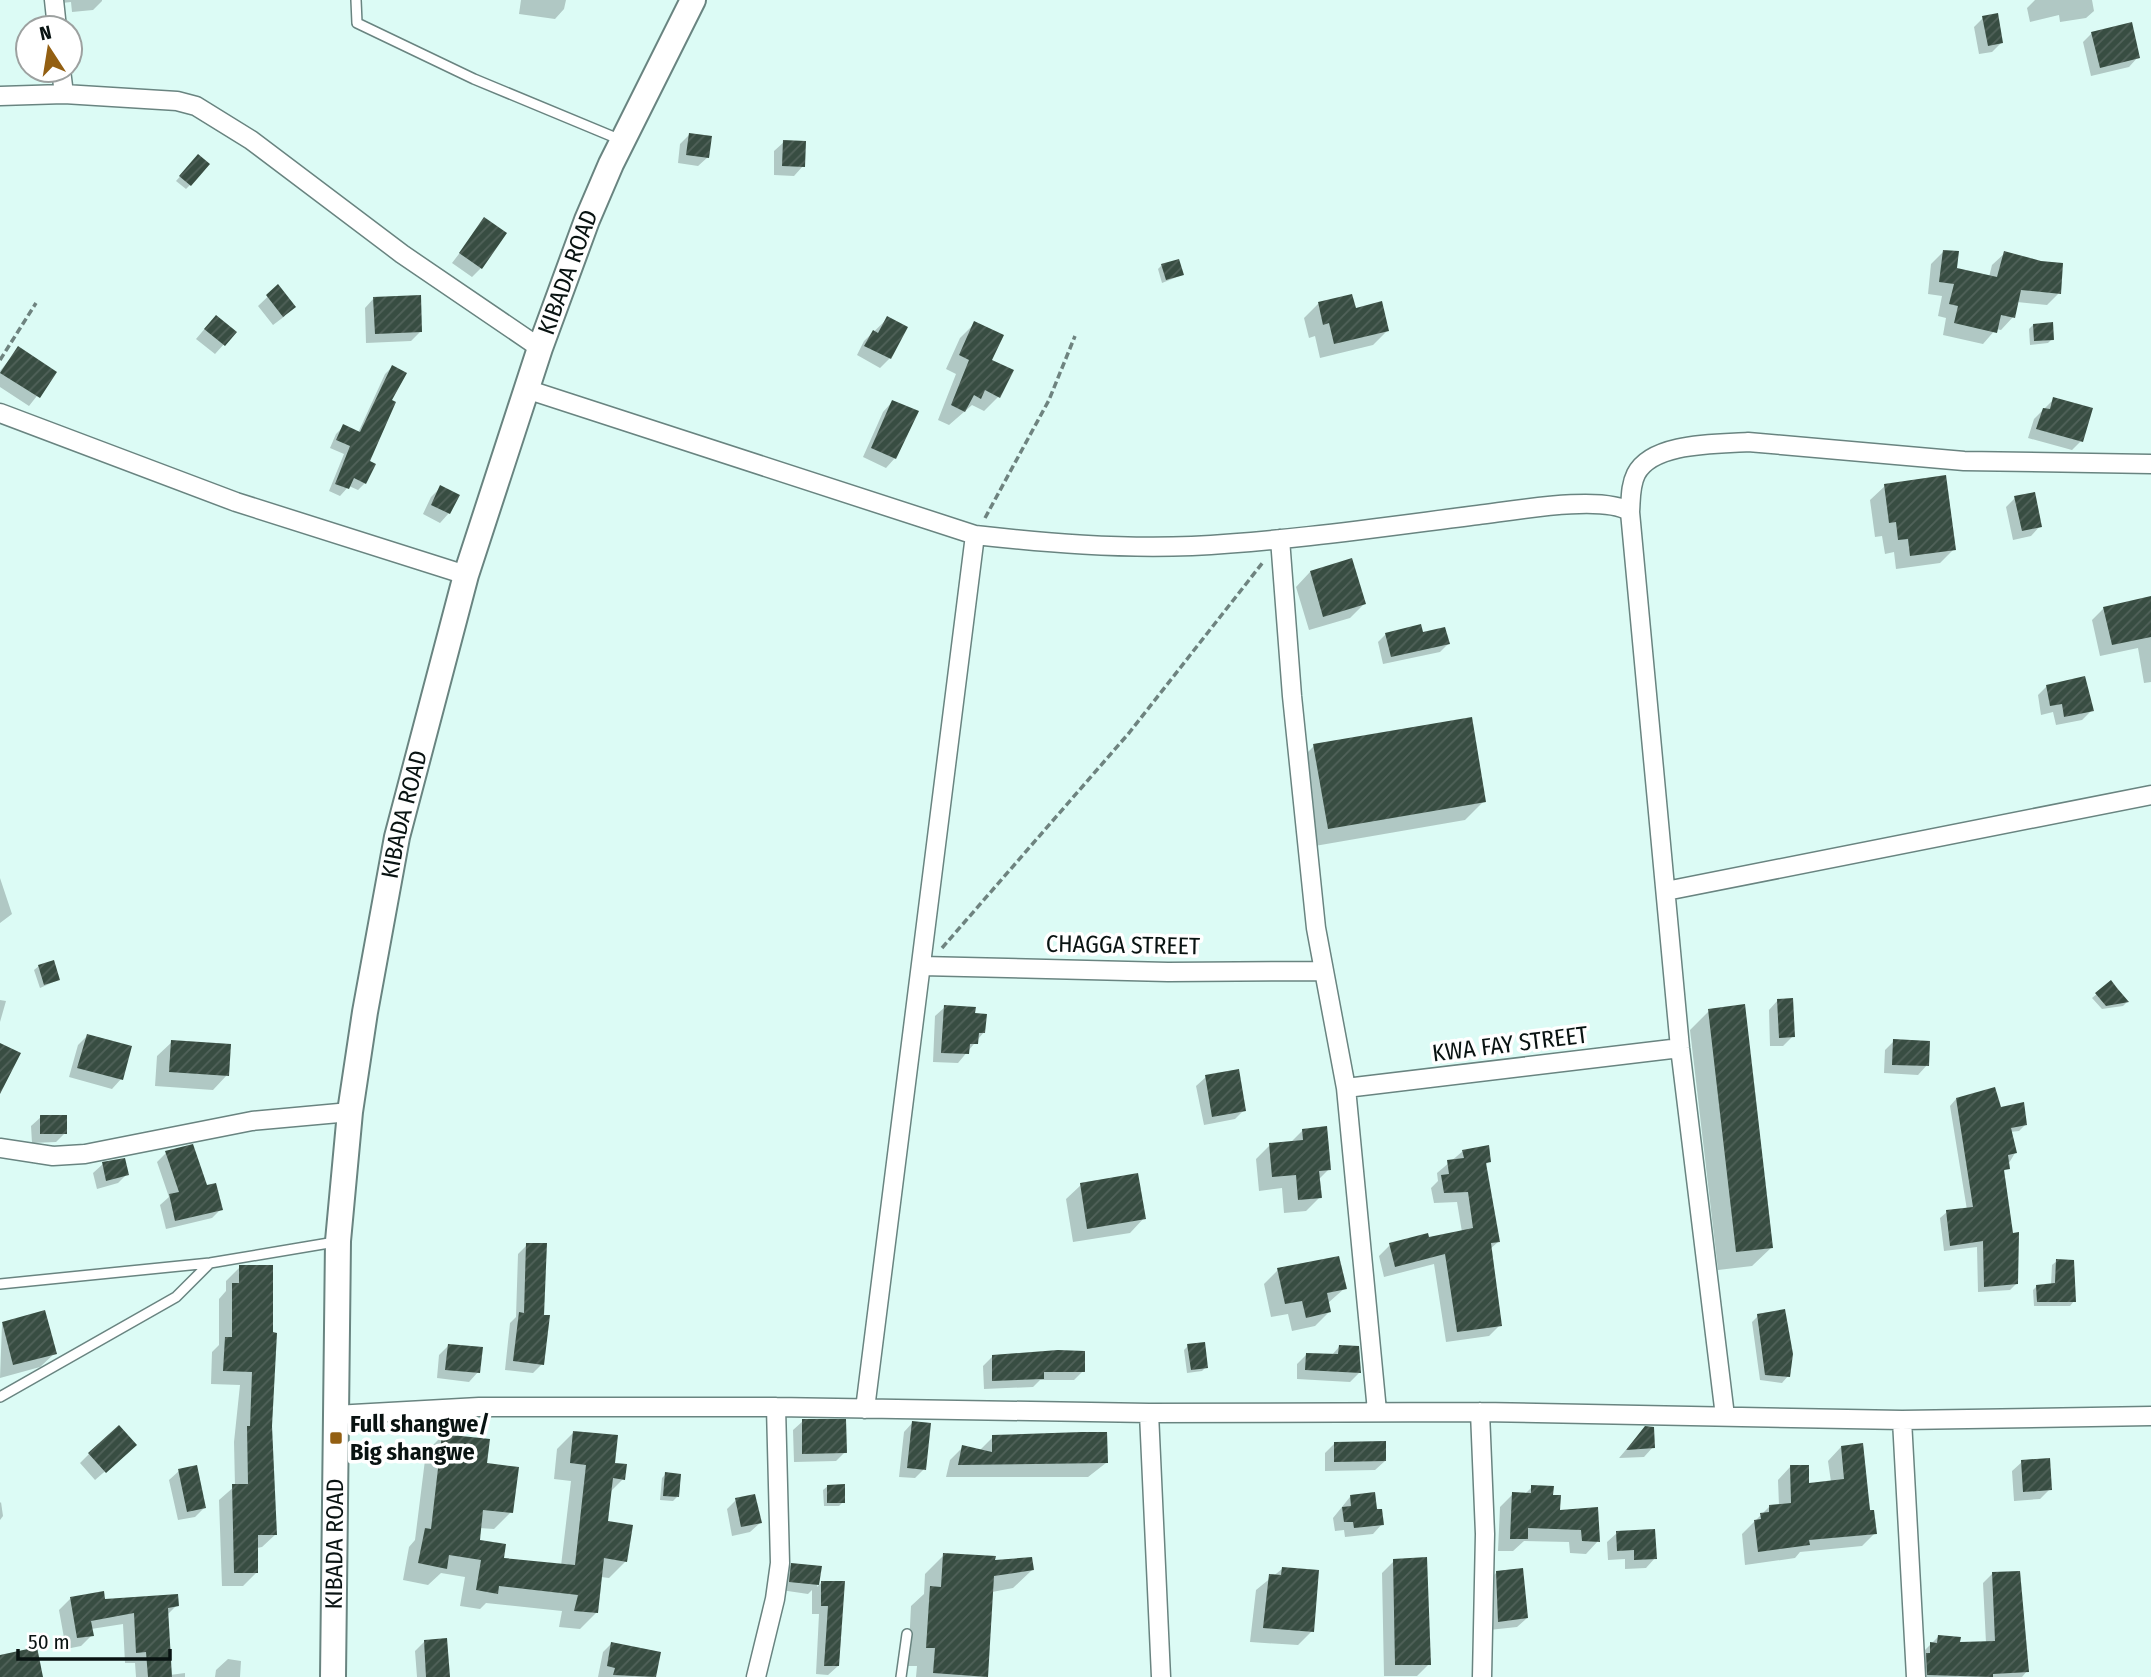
<svg xmlns="http://www.w3.org/2000/svg" width="2151" height="1677" font-family="'Fira Sans Condensed',sans-serif">
  <style>
    .shadow { fill: #0003 }
    .building { fill: url(#building-hatch) }
    .lines { fill: none; stroke-linecap: round; stroke-linejoin: round }
    .service-casing { stroke: #698480; stroke-width: 12 }
    .minor-casing { stroke: #698480; stroke-width: 21 }
    .secondary-casing { stroke: #698480; stroke-width: 28 }
    .path { stroke: #6e837f; stroke-width: 3.5; stroke-dasharray: 7 3.5; stroke-linecap: butt }
    .service { stroke: #fff; stroke-width: 9 }
    .minor { stroke: #fff; stroke-width: 18 }
    .secondary { stroke: #fff; stroke-width: 24 }
    .poi-dot { fill: #935f12; stroke: #fff; stroke-width: 2.5 }
    .labels { text-anchor: middle; dominant-baseline: central; stroke-width: 7; stroke-linejoin: round; paint-order: stroke }
    .street-label { font-size: 24px; fill: #091312; stroke: #fff }
    .poi-label { font-size: 24px; font-weight: bold; fill: #091312; stroke: #fff; text-anchor: start }
  </style>
  <defs>
    <pattern id="building-hatch" width="6" height="6" patternUnits="userSpaceOnUse" patternTransform="scale(1.75)"><rect width="6" height="6" fill="#384d42"/><path d="M-1 1l2-2M0 6l6-6M5 7l2-2" fill="none" stroke="#51625a"/></pattern>
  </defs>
  <rect width="100%" height="100%" fill="#dcfbf5"/>
  <path class="shadow" d="M61 0H102V1L93 10 72 12 71 2 62 3Z
    M521 0H566L564 9 555 19 519 14Z
    M2035 0H2092L2094 11 2086 18 2060 22 2059 15 2030 22 2027 8Z
    M1983 18 2002 42 1992 52 1979 54 1974 27Z
    M2092 33 2138 57 2129 67 2091 76 2083 42Z
    M689 135 708 157 698 166 678 163 680 144Z
    M784 142 803 166 794 176 774 175V151Z
    M194 161 190 185 186 189 176 181Z
    M485 220 481 268 472 277 452 263Z
    M1944 251 1956 270 1989 277 1992 265 2005 253 2059 293 2047 305 2017 302 2013 317 2001 330 1996 329 1983 344 1943 335 1946 318 1938 316 1942 296 1928 294 1931 264Z
    M1162 265 1182 275 1162 283 1158 269Z
    M278 287 285 316 273 325 258 306Z
    M374 298 420 332 411 341 366 343 365 308Z
    M1318 304 1354 310 1387 331 1373 345 1320 358 1315 336 1309 338 1304 318Z
    M887 319 905 328 890 358 880 368 857 355 864 341Z
    M975 323 990 361 1011 371 998 397 984 411 972 405 949 425 938 420 956 374 946 369 960 338Z
    M2033 325 2052 339 2048 343 2030 345 2029 329Z
    M207 326 235 332 215 354 196 339Z
    M18 349 55 373 29 406 0 387V371Z
    M392 367 390 401 368 462 365 483 358 490 349 486 340 496 329 491 344 454 330 448 336 434 343 427 358 433 385 374Z
    M2054 399 2081 441 2072 450 2028 438 2034 419Z
    M892 402 895 458 886 468 863 457 883 412Z
    M1885 486 1954 549 1940 563 1896 569 1894 552 1885 554 1882 536 1875 537 1870 500Z
    M440 488 457 496 449 513 440 523 423 514 431 497Z
    M2015 498 2040 526 2031 536 2013 540 2006 507Z
    M1310 572 1364 604 1350 618 1309 630 1296 587Z
    M2151 598V682L2144 683 2138 648 2100 656 2092 620 2104 608Z
    M1386 634H1422L1448 644 1440 652 1383 664 1378 642Z
    M2047 686 2092 710 2082 720 2056 725 2053 712 2041 715 2038 695Z
    M1314 746 1484 801 1465 820 1309 847 1295 765Z
    M0 878 12 914 0 923Z
    M39 966 58 980 40 988 34 970Z
    M2111 982 2127 1002 2123 1006 2102 1009 2092 998Z
    M0 1000 6 1001 0 1022Z
    M1778 1000 1793 1036 1783 1046H1770L1769 1010Z
    M945 1007 974 1015 984 1032 958 1063 933 1062 935 1016Z
    M1709 1011 1772 1247 1752 1266 1718 1270 1690 1030Z
    M87 1036 121 1079 112 1089 69 1077 78 1045Z
    M1894 1041 1927 1065 1918 1075 1884 1073 1885 1050Z
    M172 1042 227 1075 213 1090 155 1086 157 1056Z
    M1206 1077 1244 1110 1235 1119 1204 1125 1196 1086Z
    M1956 1099 2000 1109 2025 1125 2019 1131 2010 1132 2015 1153 2003 1173 2017 1283 2010 1290 1978 1292 1977 1247 1944 1251 1940 1218 1947 1212 1967 1210 1950 1106Z
    M41 1117 65 1133 56 1142 32 1143 31 1126Z
    M1303 1130 1329 1169 1318 1180 1320 1197 1306 1211 1284 1213 1282 1188 1259 1191 1256 1159 1270 1145 1290 1143Z
    M1463 1151 1489 1161 1485 1166 1498 1242 1490 1249 1500 1325 1489 1336 1446 1342 1434 1264 1384 1277 1379 1256 1390 1245 1462 1232 1457 1202 1434 1203 1431 1188 1438 1181 1437 1173Z
    M166 1153 206 1187 221 1209 212 1218 166 1229 160 1205 169 1197 157 1162Z
    M103 1164 127 1174 118 1183 97 1189 93 1173Z
    M1081 1185 1144 1218 1130 1233 1073 1242 1066 1199Z
    M527 1245 542 1364 533 1373 505 1370 510 1323 516 1317 518 1254Z
    M2057 1261 2074 1301 2070 1306H2034L2033 1290 2037 1286 2051 1285 2052 1265Z
    M240 1267 271 1426 276 1534 262 1547 257 1548V1572L243 1586H222L219 1500 235 1486 234 1442 240 1385 211 1384 212 1352 219 1345V1299L226 1291V1281Z
    M1278 1270 1345 1288 1328 1303 1329 1312 1315 1326 1292 1331 1288 1314 1271 1317 1264 1284Z
    M1758 1316 1788 1376 1782 1383 1760 1380 1752 1322Z
    M2 1324 55 1353 40 1367 0 1378Z
    M449 1345 478 1372 469 1382 437 1378 439 1355Z
    M1188 1346 1206 1367 1202 1371 1187 1373 1184 1350Z
    M1339 1347 1359 1373 1350 1382 1297 1379V1364L1307 1354 1331 1356Z
    M992 1357 1083 1371 1074 1380H1040L1033 1387 984 1389 983 1366Z
    M803 1421 845 1452 836 1461 794 1462 793 1430Z
    M913 1422 924 1469 915 1478 899 1477 904 1432Z
    M574 1432 613 1464 623 1479 610 1492 606 1522 626 1561 609 1578 601 1577 597 1612 580 1629 559 1627 562 1611 486 1603 480 1609 460 1606 465 1577 441 1573 428 1585 403 1580 409 1547 415 1540 426 1452 443 1435 485 1465 511 1512 494 1529 479 1528 478 1541 502 1559 561 1566 571 1481 554 1479 557 1449Z
    M993 1437 1106 1463 1088 1477H946L950 1460 963 1447 979 1451Z
    M1636 1438 1653 1447 1644 1457 1619 1458Z
    M1334 1444 1385 1461 1375 1470 1325 1471V1453Z
    M1841 1447 1875 1533 1862 1546 1800 1552 1795 1558 1745 1565 1742 1534 1769 1507 1779 1506 1778 1480 1791 1466 1807 1485 1831 1482 1828 1461Z
    M89 1454H125L95 1480 80 1463Z
    M2022 1462 2050 1489 2040 1499 2014 1501 2012 1471Z
    M179 1471 204 1508 195 1517 178 1520 169 1480Z
    M666 1474 677 1497 673 1501 660 1500 662 1478Z
    M828 1486 843 1502 839 1506H824L823 1490Z
    M1532 1487 1551 1497 1558 1512 1598 1541 1586 1554 1570 1553 1569 1542 1524 1541 1513 1551H1498L1500 1507 1513 1494 1524 1495Z
    M1350 1497 1375 1511 1382 1524 1373 1534 1345 1537 1344 1530 1335 1531 1333 1518Z
    M736 1500 760 1523 750 1532 732 1536 727 1509Z
    M1 1502 3 1516 0 1520V1503Z
    M1617 1533 1655 1558 1646 1568 1625 1569V1559L1608 1560 1607 1542Z
    M944 1555 1032 1570 1013 1588 992 1592 985 1677H916L917 1666H908L911 1606 924 1594 925 1574Z
    M1394 1561 1429 1664 1417 1676H1384L1382 1573Z
    M792 1564 820 1567 817 1587 821 1583H843L838 1666 828 1675 816 1674 819 1614H812V1590L808 1594 781 1590 783 1573Z
    M1282 1569 1312 1631 1298 1645 1250 1642 1256 1590Z
    M1496 1573 1527 1618 1517 1627 1489 1630 1487 1582Z
    M1992 1574 2027 1671 2022 1677H1918L1922 1653 1938 1637 1959 1644 1986 1643 1983 1583Z
    M71 1598 177 1605 167 1615 170 1675 185 1673V1677H136L135 1663H125L123 1624 91 1629 92 1635 81 1646 66 1649 59 1610Z
    M424 1642 448 1677H417L415 1651Z
    M612 1643 659 1653 654 1677H598L603 1652Z
    M228 1659 241 1661 240 1677H215L216 1670Z"/>
  <path class="building" d="M1998 13 2003 43 1988 46 1982 16Z
    M2132 22 2140 58 2100 68 2091 32Z
    M689 133 712 136 709 158 686 155Z
    M783 140 806 141 805 167 782 166Z
    M198 154 210 164 191 186 179 176Z
    M484 217 507 233 482 269 459 253Z
    M1943 250 1959 251 1957 268 1997 277 2004 251 2041 261 2063 263 2061 294 2021 290 2015 318 2001 315 1997 333 1954 323 1958 306 1949 304 1954 284 1939 282Z
    M1179 259 1184 275 1166 280 1161 264Z
    M278 284 296 307 283 317 266 295Z
    M1352 294 1356 308 1382 301 1389 331 1334 344 1329 323 1323 325 1318 302Z
    M421 295 422 332 375 334 373 297Z
    M216 315 237 332 225 346 204 329Z
    M887 316 908 327 891 359 864 346 873 330 878 333Z
    M974 321 1004 335 992 360 1014 370 1000 398 985 390 981 399 974 395 965 412 951 405 969 360 959 355Z
    M2053 322 2054 340 2034 341 2033 324Z
    M18 346 57 372 40 398 0 373Z
    M392 365 407 373 392 400 396 402 370 461 376 464 366 484 354 478 349 489 335 484 350 446 336 440 343 424 360 432Z
    M2053 397 2093 408 2083 442 2036 429 2043 408 2050 409Z
    M892 400 919 411 896 459 871 448Z
    M1946 475 1956 550 1910 556 1908 539 1898 540 1896 522 1889 523 1884 484Z
    M440 485 460 495 450 514 431 505Z
    M2035 492 2042 527 2022 531 2014 496Z
    M1352 558 1366 604 1323 617 1310 571Z
    M2151 596V637L2112 645 2103 607Z
    M1421 624 1423 632 1445 627 1450 644 1391 657 1385 633Z
    M2085 676 2094 711 2064 717 2062 704 2050 706 2046 685Z
    M1472 717 1486 802 1328 829 1313 744Z
    M54 960 60 980 44 985 38 965Z
    M2111 980 2117 988 2129 1002 2106 1006 2095 993Z
    M1793 998 1795 1037 1779 1038 1777 999Z
    M1745 1004 1773 1248 1736 1252 1708 1009Z
    M944 1005 976 1007 975 1013 987 1014 985 1033H979L978 1044H970L969 1054 941 1053Z
    M87 1034 132 1046 123 1080 77 1068Z
    M1893 1039 1930 1041 1929 1066 1892 1065Z
    M171 1040 231 1044 229 1076 169 1072Z
    M0 1043 21 1053 0 1094Z
    M1239 1069 1246 1111 1212 1117 1205 1075Z
    M1995 1087 2001 1107 2024 1102 2027 1125 2011 1128 2017 1153 2008 1155 2010 1169 2004 1170 2013 1233 2019 1232 2018 1284 1984 1287 1983 1241 1950 1246 1946 1210 1973 1207 1956 1098Z
    M40 1115H67V1134H40Z
    M1327 1126 1331 1170 1319 1171 1322 1198 1298 1200 1296 1175 1272 1177 1269 1143 1303 1140 1302 1129Z
    M193 1144 207 1185 216 1183 223 1210 175 1221 169 1194 179 1192 165 1151Z
    M1489 1145 1491 1162 1486 1163 1500 1242 1491 1243 1502 1326 1457 1332 1445 1254 1395 1267 1389 1243 1428 1233 1429 1237 1473 1228 1468 1192 1444 1193 1441 1175 1449 1174 1447 1160 1464 1158 1462 1150Z
    M125 1158 129 1175 106 1181 102 1162Z
    M1138 1173 1146 1219 1087 1229 1080 1183Z
    M526 1243H547L544 1315H550L544 1365 513 1361 519 1312 524 1313Z
    M1339 1256 1347 1289 1327 1293 1331 1312 1306 1318 1302 1301 1285 1304 1277 1268Z
    M2056 1259 2074 1260 2076 1302H2037L2036 1285 2055 1283Z
    M239 1265H273V1332L277 1333 272 1426 277 1535H258V1573H234L232 1484H248L247 1426H250L252 1372 223 1371 225 1337H232V1283H239Z
    M1785 1309 1793 1354 1790 1377 1765 1375 1757 1314Z
    M45 1310 57 1354 13 1365 2 1322Z
    M1205 1342 1208 1368 1191 1370 1187 1344Z
    M448 1344 483 1347 480 1373 445 1370Z
    M1339 1345 1359 1346 1361 1373 1305 1370 1306 1353 1338 1354Z
    M1058 1350 1085 1351V1372H1044V1379L992 1381V1355Z
    M802 1419H846L847 1453 802 1454Z
    M912 1421 931 1423 926 1470 907 1468Z
    M119 1425 137 1445 106 1473 88 1453Z
    M1645 1426 1654 1427 1655 1448 1626 1450Z
    M573 1431 618 1435 615 1463 627 1464 625 1480 613 1478 608 1521 633 1525 627 1562 604 1558 598 1613 574 1611 578 1595 499 1586 498 1594 476 1590 481 1560 449 1555 447 1569 418 1563 425 1528 431 1529 442 1434 490 1439 487 1463 519 1467 513 1513 483 1510 480 1540 506 1544 504 1558 575 1565 586 1465 570 1463Z
    M1082 1432H1107L1108 1463 958 1465 962 1445 992 1452V1435Z
    M1386 1441V1461L1334 1462V1442Z
    M1863 1443 1870 1510H1874L1877 1534 1809 1540 1810 1545 1758 1552 1754 1520 1761 1519 1760 1513 1769 1512V1505L1791 1503 1790 1465H1809V1483L1844 1479 1841 1446Z
    M2050 1458 2052 1490 2023 1492 2021 1460Z
    M197 1465 206 1508 187 1512 178 1469Z
    M665 1472 681 1474 679 1497 663 1496Z
    M845 1484V1503H827V1485Z
    M1531 1485 1554 1486 1553 1495H1561L1560 1510 1598 1507 1600 1542 1582 1541 1581 1530 1528 1528V1539H1510L1512 1492 1531 1493Z
    M1375 1492 1377 1509H1382L1384 1525 1354 1528 1353 1522H1344L1342 1507 1351 1506 1350 1495Z
    M755 1494 762 1523 741 1527 735 1498Z
    M1655 1529 1657 1559 1634 1560V1550L1617 1551 1616 1531Z
    M943 1553 996 1556 995 1560 1032 1557 1034 1570 994 1576 988 1677 933 1673 935 1648H926L930 1586 941 1587Z
    M1427 1557 1431 1665H1395L1393 1559Z
    M791 1563 822 1566 819 1585 789 1582Z
    M1282 1567 1319 1570 1314 1632 1263 1628 1269 1574 1281 1575Z
    M1523 1568 1528 1618 1498 1622 1496 1571Z
    M2020 1571 2029 1672 1993 1674V1677L1927 1675 1926 1653H1930V1642L1937 1643 1938 1635 1961 1637 1960 1642 1995 1641 1992 1572Z
    M821 1581H845L839 1666H824L828 1606H821Z
    M104 1591 105 1599 178 1594 179 1606 168 1608 172 1677H148L146 1652 136 1653 134 1613 91 1621 94 1636 77 1638 70 1597Z
    M447 1638 450 1677H426L424 1640Z
    M611 1642 661 1652 656 1677 613 1675 615 1668 607 1666Z
    M37 1647 43 1677H0V1655Z"/>
  <g class="lines">
    <defs>
      <path id="service" d="M356 0 357 23 474 79 621 140
        M0 1284 210 1263 335 1242
        M0 1397 176 1297 210 1263
        M901 1677 907 1634"/>
      <path id="minor" d="M54 0 57 28
        M61 70 64 94
        M0 96 64 94 177 101 196 106 251 140 402 254 540 348
        M526 389 975 535C1047 543 1119 549 1192 546 1288 541 1383 527 1478 515 1512 511 1603 494 1630 512L1680 1048 1725 1416
        M0 413 236 502 466 575
        M1630 512C1631 499 1630 486 1636 474 1652 442 1718 444 1748 442L1964 461 2151 464
        M1280 539 1292 696 1316 928 1346 1088 1377 1411
        M1666 891 2151 795
        M922 966 1168 972 1324 971
        M1346 1088 1680 1048
        M0 1148 53 1156 85 1154 252 1121 350 1112
        M865 1409 975 535
        M1480 1412 1485 1534 1482 1677
        M1149 1413 1161 1677
        M335 1415 479 1407H776L1149 1413 1480 1412 1902 1420 2151 1416
        M1902 1420 1916 1677
        M756 1677 775 1599 780 1563 776 1407"/>
      <g id="secondary">
        <path id="s1" d="M333 1677 338 1241 350 1112 365 1012 397 837 466 575 540 348 587 220 611 164 693 0"/>
      </g>
    </defs>
    <use href="#service" class="service-casing"/>
    <use href="#minor" class="minor-casing"/>
    <use href="#secondary" class="secondary-casing"/>
    <path class="path" d="M0 360 36 303
      M985 518 1049 400 1075 336
      M942 948 1129 733 1264 561"/>
    <use href="#service" class="service"/>
    <use href="#minor" class="minor"/>
    <use href="#secondary" class="secondary"/>
  </g>
  <rect class="poi-dot" x="329" y="1431" width="14" height="14" rx="3.5"/>
  <g class="labels">
    <g class="street-label">
      <text stroke="none"><textPath href="#s1" startOffset="1435">KIBADA ROAD</textPath></text>
      <text stroke="none"><textPath href="#s1" startOffset="868">KIBADA ROAD</textPath></text>
      <text transform="translate(1123 945) rotate(1)">CHAGGA STREET</text>
      <text transform="translate(1510 1044) rotate(-7)">KWA FAY STREET</text>
      <text stroke="none"><textPath href="#s1" startOffset="133">KIBADA ROAD</textPath></text>
    </g>
    <g class="poi-label">
      <text x="350" y="1424">Full shangwe/<tspan x="350" dy="28">Big shangwe</tspan></text>
    </g>
  </g>
  <g transform="translate(49 49) rotate(348)"><circle r="33" fill="#ffffff" stroke="#9da1a0" stroke-width="2"/>
  <path d="M0-5L12 26L0 18L-12 26Z" fill="#935f12"/>
  <text y="-10" font-size="19" font-weight="bold" text-anchor="middle" fill="#091312">N</text>
  </g>
  <path d="M18 1649v10h152v-10" fill="none" stroke="#091312" stroke-width="3.5"/>
  <text x="28" y="1649" font-size="21" fill="#091312" stroke="#ffffff" stroke-width="5" paint-order="stroke">50 m</text>
</svg>
